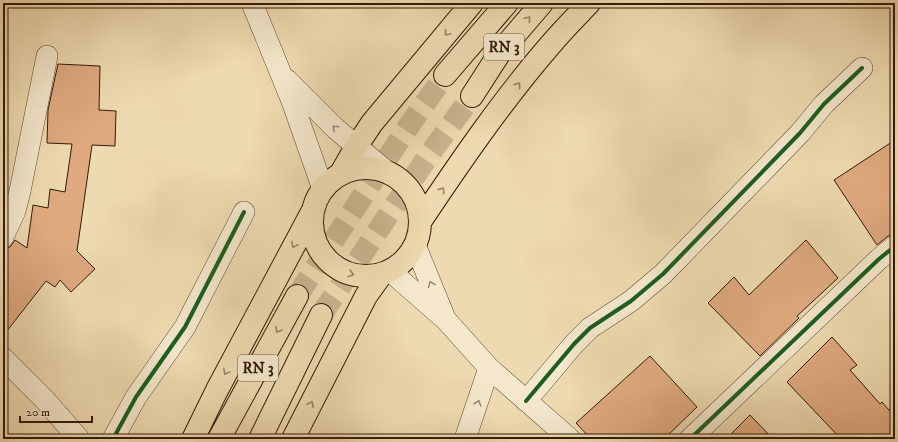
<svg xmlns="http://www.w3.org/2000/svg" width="898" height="442" font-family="'IM FELL DW Pica',serif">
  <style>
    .building { fill: #e0aa80; stroke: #331a08 }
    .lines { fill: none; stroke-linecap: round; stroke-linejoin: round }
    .highway-tunnel { stroke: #c9b48e; stroke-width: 22; stroke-dasharray: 22 11; stroke-linecap: butt }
    .street-casing { stroke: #624a32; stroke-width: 22 }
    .highway-casing { stroke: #331a08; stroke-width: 24 }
    .street { stroke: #f4e7cc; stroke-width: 21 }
    .highway { stroke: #eedab0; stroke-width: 22 }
    .cycleway-casing { stroke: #f4e7cc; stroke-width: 6 }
    .cycleway { stroke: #1b5e20; stroke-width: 4 }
    .oneway { stroke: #9a8464 }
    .oneway2 { stroke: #9d8b74 }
    .labels { text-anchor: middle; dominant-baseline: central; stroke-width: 3; stroke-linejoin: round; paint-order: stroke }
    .shield { fill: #f4e7cc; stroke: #6d5843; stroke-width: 1 }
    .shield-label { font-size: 15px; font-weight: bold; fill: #331a08 }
  </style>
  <rect width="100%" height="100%" fill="#eedab0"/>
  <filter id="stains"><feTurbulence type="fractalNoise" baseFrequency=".005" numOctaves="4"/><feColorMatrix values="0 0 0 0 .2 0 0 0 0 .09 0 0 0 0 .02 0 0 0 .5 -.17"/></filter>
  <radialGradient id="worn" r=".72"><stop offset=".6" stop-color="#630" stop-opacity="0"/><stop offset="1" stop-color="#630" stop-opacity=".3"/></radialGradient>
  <path class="building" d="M58 64 100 66 99 110 116 111 115 146 92 145 77 251 95 269 71 292 60 280 55 287 46 281 3 336V252L6 248 10 247 15 240 27 248 33 205 48 208 50 189 65 192 72 144 47 143 48 110Z
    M895 140V234L888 236 877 245 834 180Z
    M806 240 838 278 797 316 799 318 760 356 708 303 734 277 749 295Z
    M832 337 857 365 850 370 880 404 882 402 895 417V439H841L787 382Z
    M650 356 697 407 664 439H591L576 423Z
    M750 415 773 439H726Z"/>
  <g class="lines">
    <path class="highway-tunnel" d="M297 296 406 130 445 75
      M321 315 429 155 472 96"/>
    <defs>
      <path id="street" d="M252 3 292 101 323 189
        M287 80 336 129 386 171
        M3 237 15 211 20 191 47 56
        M415 245 444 316
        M390 271 446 320 489 368 570 439
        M3 358 44 399 79 439
        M526 401 574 344 590 328 631 301 663 274 800 133 824 104 862 68
        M113 439 136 397 185 327 244 212
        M465 439 489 368
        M690 439 879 259 895 246"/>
      <path id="highway" d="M445 75 507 3
        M472 96 501 51 542 3
        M312 222a54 54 0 1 1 108 0a54 54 0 1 1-108 0Z
        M341 173 356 147 372 123 472 3
        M420 222C460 162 504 98 552 43 564 29 577 16 589 3
        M193 439 217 390 312 212
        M219 439 297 296
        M260 439 321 315
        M293 439 366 296 381 275"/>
    </defs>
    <use href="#street" class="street-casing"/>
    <use href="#highway" class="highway-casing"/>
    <use href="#street" class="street"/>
    <use href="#highway" class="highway"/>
    <defs>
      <path id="cycleway" d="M526 401 574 344 590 328 631 301 663 274 800 133 824 104 862 68
        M113 439 136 397 185 327 244 212
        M690 439 879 259 895 246"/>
    </defs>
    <use href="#cycleway" class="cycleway-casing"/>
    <use href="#cycleway" class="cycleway"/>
  </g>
  <defs><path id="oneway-chevron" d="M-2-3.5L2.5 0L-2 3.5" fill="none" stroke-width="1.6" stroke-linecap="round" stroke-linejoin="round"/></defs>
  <g class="oneway">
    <use href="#oneway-chevron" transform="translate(528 19) rotate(-50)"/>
    <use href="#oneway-chevron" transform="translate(447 33) rotate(130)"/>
    <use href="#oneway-chevron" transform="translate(518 85) rotate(-53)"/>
    <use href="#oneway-chevron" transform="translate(442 190) rotate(-55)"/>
    <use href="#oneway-chevron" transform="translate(294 245) rotate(117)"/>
    <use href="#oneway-chevron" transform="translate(351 274) rotate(16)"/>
    <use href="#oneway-chevron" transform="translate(278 330) rotate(119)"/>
    <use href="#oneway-chevron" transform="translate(226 372) rotate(118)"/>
    <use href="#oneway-chevron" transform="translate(311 404) rotate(-63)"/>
  </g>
  <g class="oneway2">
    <use href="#oneway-chevron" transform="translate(335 128) rotate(-137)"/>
    <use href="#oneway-chevron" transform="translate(431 284) rotate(-112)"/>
    <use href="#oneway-chevron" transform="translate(478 403) rotate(-73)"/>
  </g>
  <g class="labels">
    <g class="shield">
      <rect x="484" y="34" width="40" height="26" rx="3"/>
      <rect x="238" y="355" width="40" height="26" rx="3"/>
    </g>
    <g class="shield-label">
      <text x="504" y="47">RN 3</text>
      <text x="258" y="368">RN 3</text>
    </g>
  </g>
  <rect width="898" height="442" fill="none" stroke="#eedab0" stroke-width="16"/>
  <rect x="4" y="4" width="890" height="434" fill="none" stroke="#331a08" stroke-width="2"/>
  <rect x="8" y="8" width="882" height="426" fill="none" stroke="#331a08"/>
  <path d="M20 416v6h72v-6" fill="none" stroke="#331a08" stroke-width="2"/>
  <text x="26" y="416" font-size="12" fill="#331a08" stroke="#f4e7cc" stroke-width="3" paint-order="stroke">20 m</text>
  <rect width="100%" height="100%" filter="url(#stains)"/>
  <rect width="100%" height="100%" fill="url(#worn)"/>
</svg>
